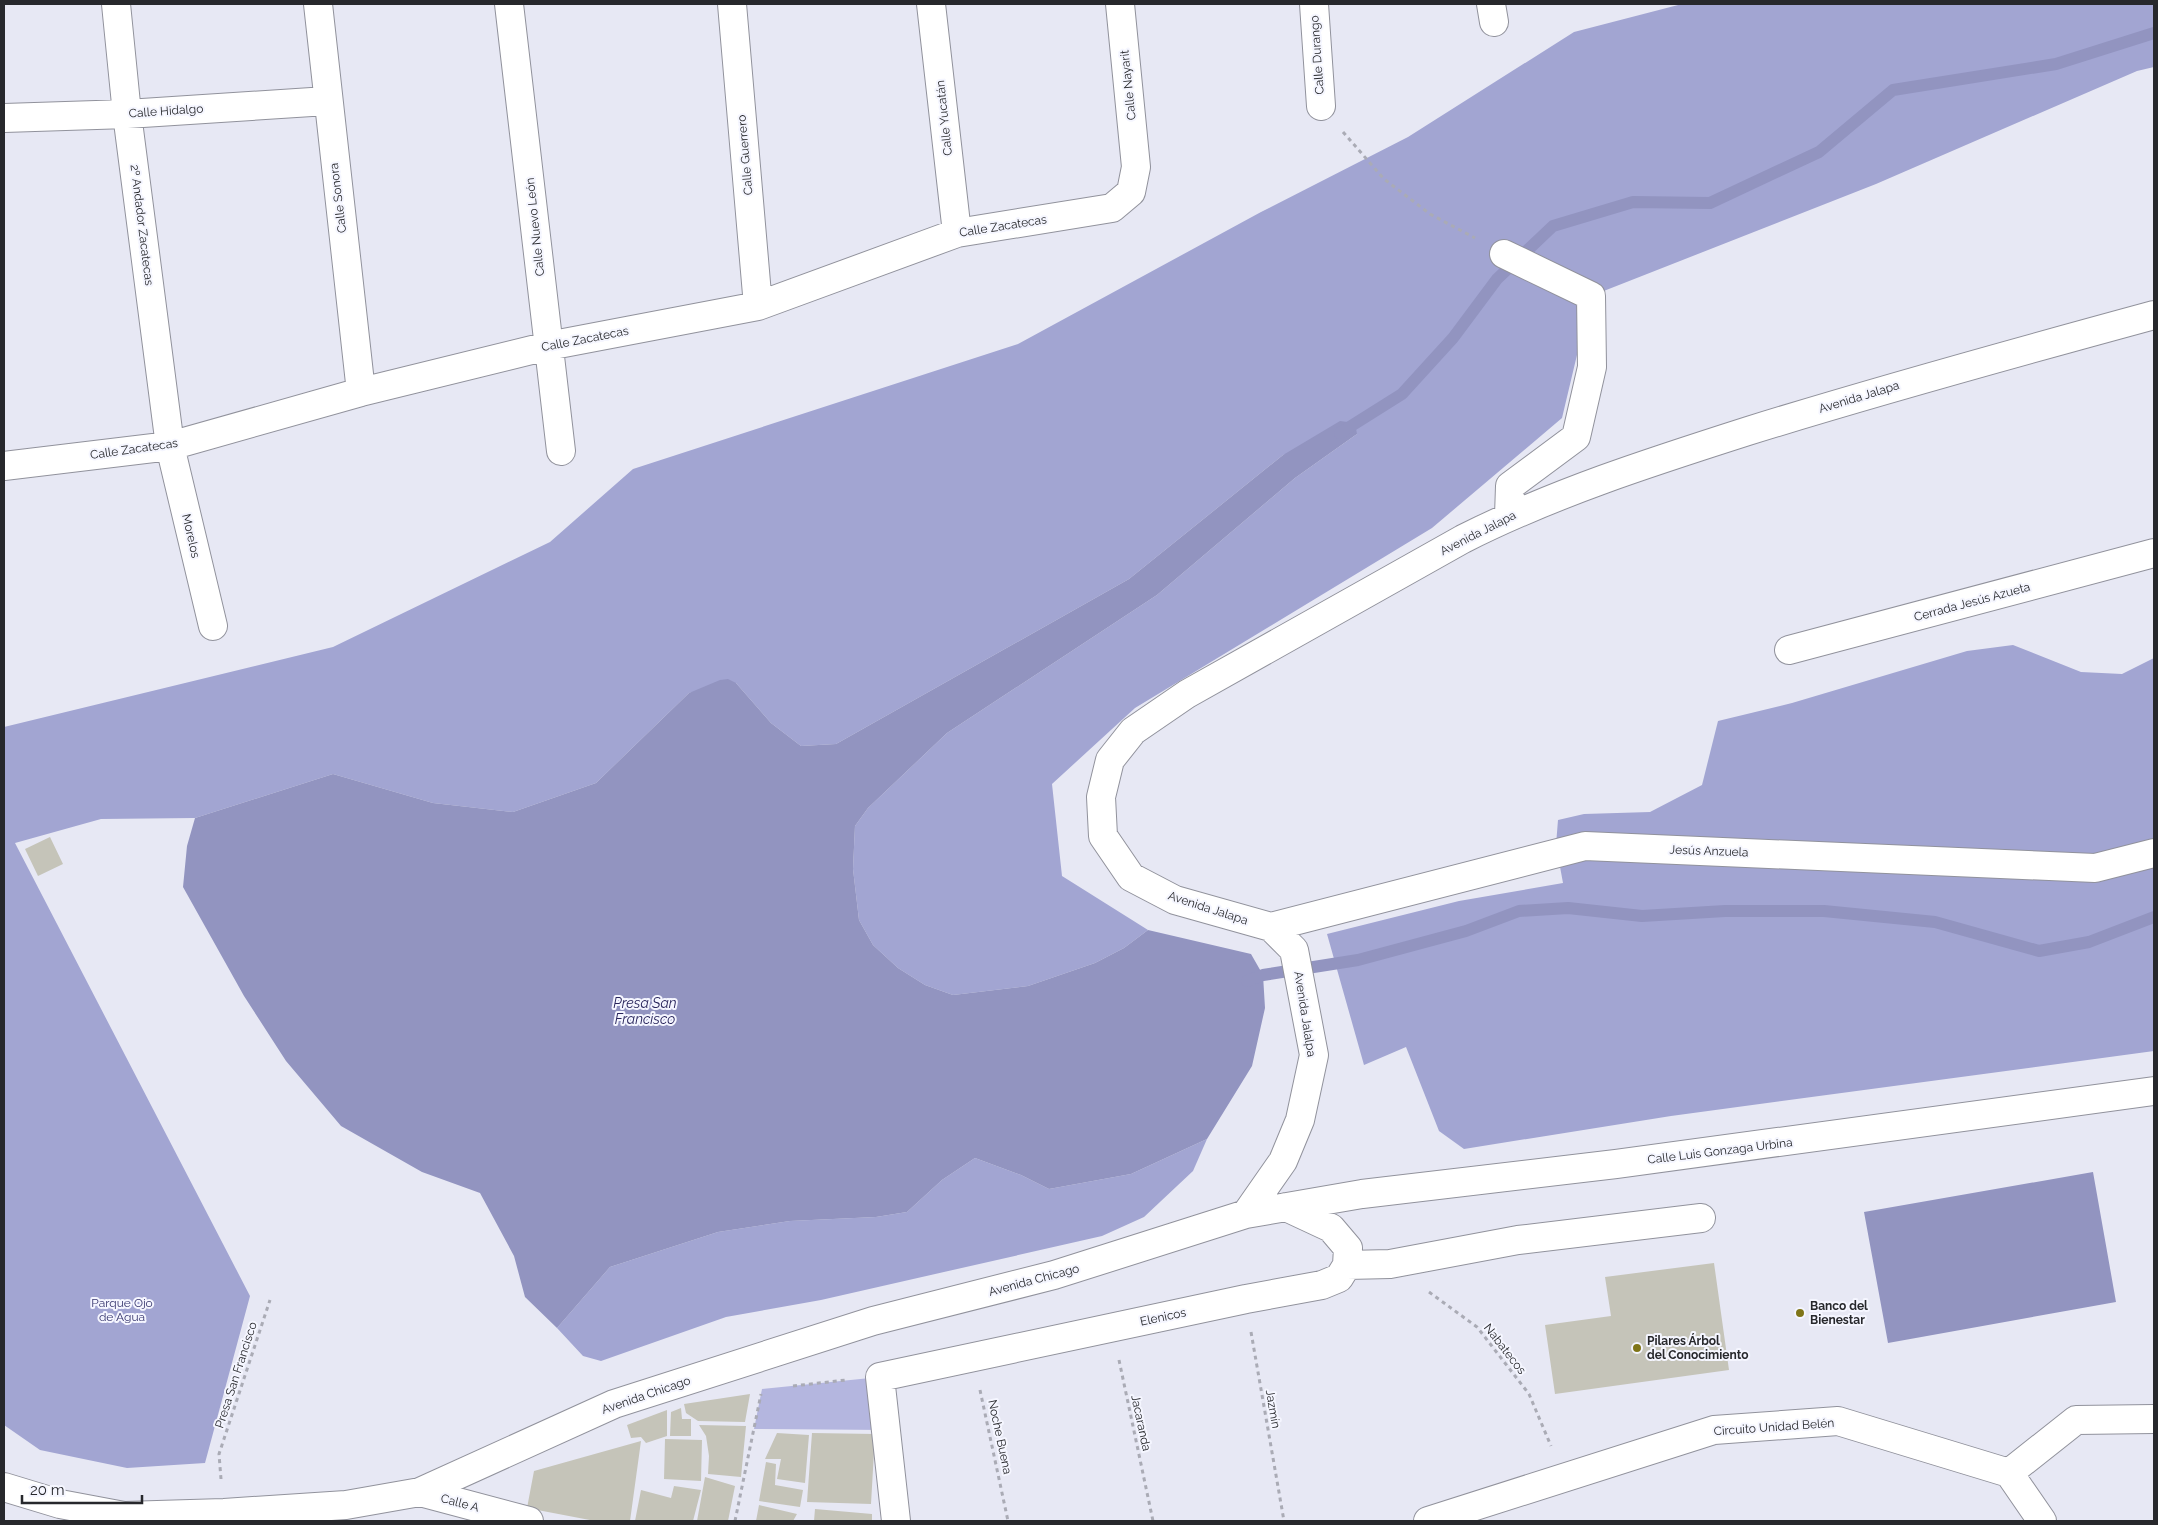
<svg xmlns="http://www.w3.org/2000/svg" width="2158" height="1525" font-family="Raleway,sans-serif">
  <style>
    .green { fill: #b4b6df }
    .forest { fill: #a2a5d2 }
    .water { fill: #9294c0 }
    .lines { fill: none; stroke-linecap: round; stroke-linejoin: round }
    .stream { stroke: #9294c0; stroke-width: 12 }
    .building { fill: #c5c4b9 }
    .minor-casing { stroke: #91929c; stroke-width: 30 }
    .path { stroke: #aaabb5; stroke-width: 3; stroke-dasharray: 4 4; stroke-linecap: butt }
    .minor { stroke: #fff; stroke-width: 28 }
    .poi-dot { fill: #7f7518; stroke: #f5f6ff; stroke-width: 2 }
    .labels { text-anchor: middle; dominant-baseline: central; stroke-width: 4; stroke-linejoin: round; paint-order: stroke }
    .street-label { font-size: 12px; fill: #27282c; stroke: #f5f6ff }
    .park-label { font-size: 12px; fill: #36356d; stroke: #f5f6ff }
    .poi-label { font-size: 12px; font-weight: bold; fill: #27282c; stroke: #f5f6ff; text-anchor: start }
    .water-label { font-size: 14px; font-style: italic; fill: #27235a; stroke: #f5f6ff }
  </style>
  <rect width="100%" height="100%" fill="#e7e8f4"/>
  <path class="green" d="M880 1377 886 1430 754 1429 762 1389Z"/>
  <path class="forest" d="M1682 4H2154V67L2137 71 1876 184 1591 296 1562 418 1432 528 1135 708 1052 784 1062 876 1148 930 1124 948 1095 963 1028 986 953 995 925 985 898 968 873 945 859 920 853 869 855 826 868 808 947 733 1157 595 1295 478 1357 434 1283 455 1129 579 836 744 801 746 771 723 736 683 689 693 596 783 513 812 433 803 333 774 195 818 101 819 15 843 250 1296 205 1463 127 1468 40 1450 4 1425V727L333 647 550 542 633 469 1018 344 1261 212 1408 137 1574 32Z
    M2013 645 2081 672 2122 674 2154 658V1051L1671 1116 1464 1149 1439 1131 1406 1047 1364 1065 1327 934 1459 901 1563 883 1556 845 1558 820 1584 814 1650 812 1702 785 1718 721 1792 703 1967 651Z
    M1207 1139 1193 1171 1144 1217 1102 1236 821 1300 726 1317 601 1361 583 1356 557 1328 610 1267 718 1232 790 1221 876 1217 907 1212 942 1180 975 1158 1021 1175 1049 1189 1131 1174Z"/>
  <path class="water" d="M1340 421 1355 423 1357 434 1295 478 1157 595 947 733 868 808 855 826 853 869 859 920 873 945 898 968 925 985 953 995 1028 986 1095 963 1124 948 1148 930 1251 954 1263 975 1265 1008 1252 1066 1207 1139 1131 1174 1049 1189 1021 1175 975 1158 942 1180 907 1212 876 1217 790 1221 718 1232 610 1267 557 1328 525 1297 514 1256 480 1193 422 1172 341 1126 286 1061 244 996 183 887 187 846 195 818 333 774 433 803 513 812 596 783 689 693 720 680 728 679 736 683 771 723 801 746 836 744 1129 579 1283 455Z
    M2093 1172 2116 1302 1888 1343 1864 1212Z"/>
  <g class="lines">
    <path class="stream" d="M1340 433 1402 394 1453 338 1497 279 1553 226 1633 202 1710 203 1819 152 1893 90 2056 64 2154 33
      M1247 981 1263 975 1358 960 1466 931 1519 911 1568 908 1642 916 1725 911H1824L1935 922 2039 951 2089 942 2154 917"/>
  </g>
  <path class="building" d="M50 837 63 864 38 876 25 849Z
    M1714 1263 1729 1370 1555 1394 1545 1325 1611 1316 1605 1277Z
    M750 1394 745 1422 698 1421 686 1413 684 1404Z
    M681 1408 682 1419H691V1436H670L671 1412Z
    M667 1410V1436L646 1443 641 1437 631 1438 627 1425Z
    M699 1425 746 1426 741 1477 708 1474 709 1456 706 1436Z
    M777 1433 809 1435 805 1483 777 1479 781 1459H765Z
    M812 1433 875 1434 871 1504 807 1502Z
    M665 1439 702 1440 701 1481 664 1479Z
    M641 1441 630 1521H595L527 1508 534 1471Z
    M766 1462 776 1464 775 1485 803 1490 800 1507 759 1501Z
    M705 1477 735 1486 728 1521H697Z
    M674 1486 701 1490 693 1521H635L641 1490 671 1498Z
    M759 1505 797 1514 793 1521H756Z
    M815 1509 872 1514V1521H814Z"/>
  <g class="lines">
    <defs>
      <path id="minor" d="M116 4 127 114 170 446 213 626
        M318 4 361 392
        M509 4 561 451
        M732 4 758 306
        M931 4 957 233
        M1314 4 1321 106
        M1491 4 1494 22
        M4 118 127 114 327 101
        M1504 254 1591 296 1592 367 1576 437 1510 486 1509 516
        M4 466 170 446 361 392 548 346 758 306 957 233 1112 208 1131 192 1136 167 1120 4
        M1789 650 2154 553
        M1271 927 1585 846 2095 868 2154 853
        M1246 1214 1283 1161 1300 1120 1314 1055 1294 950 1271 927 1175 900 1131 877 1103 836 1101 797 1110 760 1133 731 1187 694 1463 539C1554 493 1651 462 1748 431 1883 389 2018 352 2154 315
        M1347 1265 1390 1264 1518 1240 1701 1218
        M2009 1473 2076 1420 2154 1419
        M4 1487 60 1504 124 1516 224 1513 346 1505 420 1492 614 1404 873 1321 1054 1275 1246 1214 1362 1194 1616 1164 2154 1091
        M420 1492 529 1521
        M896 1521 880 1377 1246 1299 1322 1285 1339 1278 1347 1265 1348 1248 1331 1228 1286 1207
        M1428 1521 1714 1430 1838 1421 2009 1473 2042 1521"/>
    </defs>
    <use href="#minor" class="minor-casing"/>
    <path class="path" d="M1343 132 1384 179 1430 214 1475 238
      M1429 1292 1477 1327 1529 1394 1551 1446
      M1251 1332 1284 1521
      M1119 1360 1153 1521
      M793 1386 846 1380
      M980 1390 1008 1521
      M221 1479 219 1454 270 1300
      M735 1521 761 1394"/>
    <use href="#minor" class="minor"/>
  </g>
  <g class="poi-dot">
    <circle cx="1800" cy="1313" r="5"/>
    <circle cx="1637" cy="1348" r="5"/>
  </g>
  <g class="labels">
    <g class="street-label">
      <text transform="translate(1317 55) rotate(-94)">Calle Durango</text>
      <text transform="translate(1128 85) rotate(-96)">Calle Nayarit</text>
      <text transform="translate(166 111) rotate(-4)">Calle Hidalgo</text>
      <text transform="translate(944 118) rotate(-96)">Calle Yucatán</text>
      <text transform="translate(745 155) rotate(-95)">Calle Guerrero</text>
      <text transform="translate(338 198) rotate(-97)">Calle Sonora</text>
      <text transform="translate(142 225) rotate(83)">2º Andador Zacatecas</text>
      <text transform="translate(1003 226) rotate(-9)">Calle Zacatecas</text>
      <text transform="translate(535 227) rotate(-96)">Calle Nuevo León</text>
      <text transform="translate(585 339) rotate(-11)">Calle Zacatecas</text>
      <text transform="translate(1859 397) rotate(-17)">Avenida Jalapa</text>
      <text transform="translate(134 449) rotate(-8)">Calle Zacatecas</text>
      <text transform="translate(1478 533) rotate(-27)">Avenida Jalapa</text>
      <text transform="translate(191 536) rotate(77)">Morelos</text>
      <text transform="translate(1972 602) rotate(-15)">Cerrada Jesús Azueta</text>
      <text transform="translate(1709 851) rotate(2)">Jesús Anzuela</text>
      <text transform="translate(1208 908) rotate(18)">Avenida Jalapa</text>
      <text transform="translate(1305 1014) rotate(81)">Avenida Jalalpa</text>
      <text transform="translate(1720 1151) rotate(-7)">Calle Luis Gonzaga Urbina</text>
      <text transform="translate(1034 1280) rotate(-15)">Avenida Chicago</text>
      <text transform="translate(1163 1317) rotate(-12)">Elenicos</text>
      <text transform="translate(1505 1349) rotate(52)">Nabatecos</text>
      <text transform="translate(236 1375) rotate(-72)">Presa San Francisco</text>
      <text transform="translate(646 1395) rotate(-19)">Avenida Chicago</text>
      <text transform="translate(1273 1409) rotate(80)">Jazmín</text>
      <text transform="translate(1141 1423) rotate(78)">Jacaranda</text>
      <text transform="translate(1774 1427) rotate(-4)">Circuito Unidad Belén</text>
      <text transform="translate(1000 1437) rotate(78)">Noche Buena</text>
      <text transform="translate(460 1503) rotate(15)">Calle A</text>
    </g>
    <g class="park-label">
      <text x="122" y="1303">Parque Ojo<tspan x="122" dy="14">de Agua</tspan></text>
    </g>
    <g class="poi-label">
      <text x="1810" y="1306">Banco del<tspan x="1810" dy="14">Bienestar</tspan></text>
      <text x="1647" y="1341">Pilares Árbol<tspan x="1647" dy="14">del Conocimiento</tspan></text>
    </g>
    <g class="water-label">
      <text x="645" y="1003">Presa San<tspan x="645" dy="16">Francisco</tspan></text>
    </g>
  </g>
  <rect width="2158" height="1525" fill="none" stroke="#27282c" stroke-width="10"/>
  <path d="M22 1495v8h120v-8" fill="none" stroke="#27282c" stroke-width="2.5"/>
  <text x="30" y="1495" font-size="15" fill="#27282c" stroke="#f5f6ff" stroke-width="4" paint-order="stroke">20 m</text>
</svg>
